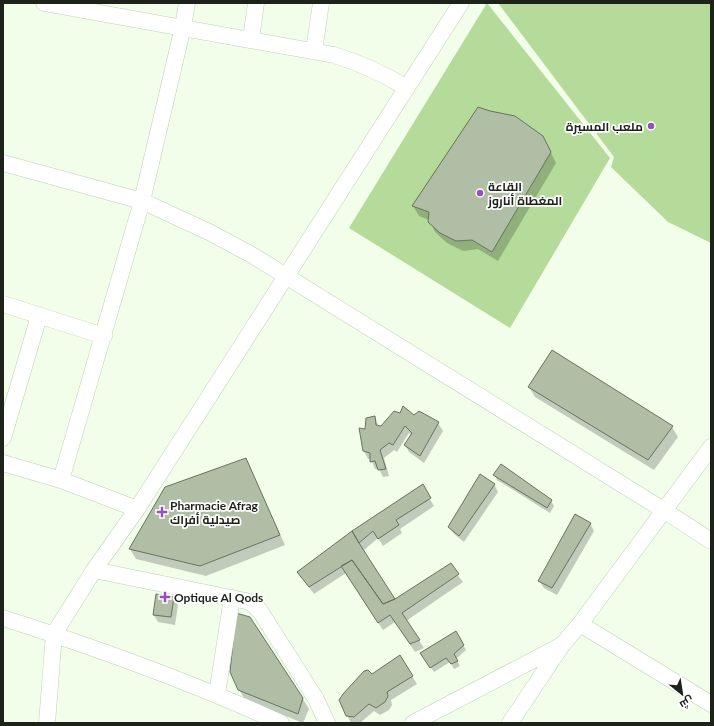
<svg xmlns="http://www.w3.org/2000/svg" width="714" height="726" font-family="Lato,Cairo,sans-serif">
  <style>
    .green { fill: #b4db9a }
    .shadow { fill: #0003 }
    .building { fill: #b0bea6; stroke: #67745e }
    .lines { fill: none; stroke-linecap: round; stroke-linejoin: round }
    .street-casing { stroke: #c0cfb7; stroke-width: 17 }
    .street { stroke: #fff; stroke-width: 16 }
    .poi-dot { fill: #994dbf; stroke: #fff; stroke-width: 1.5 }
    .labels { text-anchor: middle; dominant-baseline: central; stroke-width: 3.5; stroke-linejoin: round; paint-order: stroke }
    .poi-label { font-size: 12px; font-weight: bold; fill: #1d231a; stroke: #fff; text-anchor: start }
  </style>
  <rect width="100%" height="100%" fill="#f2feea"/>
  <path class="green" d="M487 3 610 158 510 328 349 228Z
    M498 3H711V243L668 222 611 167 614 157Z"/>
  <path class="shadow" d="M543 137 556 163 498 261 478 249 463 251 447 243 435 232 429 220 419 216 413 206Z
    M529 387 672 427 678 437 654 470 535 397Z
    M414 416 438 423 443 431 424 463 409 452 405 445 411 435 409 433 397 452 394 450 384 458 389 476 383 477 379 469H375L371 459H368L364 451 366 430 375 417 379 427Z
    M246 459 285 545 206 576 136 559 130 549Z
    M495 475 551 501 554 506 550 513 497 480Z
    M494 484 498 492 464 542 454 534 449 527Z
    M422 486 434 506 400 529 402 533 383 546 378 538 363 551 395 600 450 565 463 582 406 621 424 648 415 652 395 622 383 630 346 573 314 594 298 572Z
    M590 523 594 531 557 595 544 588 539 581Z
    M173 598 178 605 175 625 158 622 154 615Z
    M456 633 466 650 456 659 460 666 454 669 450 662 434 672 424 658Z
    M400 657 417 684 391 700 392 705 389 710 380 715 374 711 360 723H351L340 701 371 675Z
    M239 689 303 699 309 709 303 723 245 700Z"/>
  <path class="building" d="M478 107 490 111 515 116 543 136 551 152 492 252 472 240 456 241 440 233 428 222 429 212 412 206Z
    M552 350 673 426 648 460 528 387Z
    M403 406 414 415 419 411 439 422 420 456 404 445 412 433 405 426 393 445 389 443 380 450 386 469 378 470 375 461 370 462V453L363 451 359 428 365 429 366 418 375 416 376 425 381 426 394 411 400 413Z
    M246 458 280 535 200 566 129 549 165 487Z
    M501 464 552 500 547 508 493 475Z
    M480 474 495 484 459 536 448 527Z
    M423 484 431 498 396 520 399 525 378 539 373 531 359 543 352 531Z
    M575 514 591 523 552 588 538 581Z
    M352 531 359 543 395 599 383 604 352 560 309 587 297 572Z
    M352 560 383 604 395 599 451 563 459 574 402 613 420 640 410 644 390 615 378 623 341 566Z
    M156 594 174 597 171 617 153 615Z
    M236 613 250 617 303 698 298 714 238 690 230 672Z
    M456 631 464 645 454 654 458 661 451 664 446 658 430 668 420 653Z
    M400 655 413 676 387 692 388 696 385 702 376 708 369 704 354 717 346 716 339 700 343 694 364 671 368 670 372 674Z"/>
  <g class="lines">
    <defs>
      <path id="street" d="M44 3 334 55C360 63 384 74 407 88
        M251 39 256 3
        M314 51 321 3
        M3 163 142 201 211 233 252 255 665 511 711 541
        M3 304 104 336
        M3 438 39 316
        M3 463 61 480 137 509
        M61 480 142 201 183 27 187 3
        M94 570 246 601 253 604 260 611 316 699 327 723
        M3 618C97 648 191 682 281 723
        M580 624 711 704
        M217 694 232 598
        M47 723 54 634 94 570 137 509 461 3
        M413 723 560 646
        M510 723 562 645 580 624 711 447"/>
    </defs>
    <use href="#street" class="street-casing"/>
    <use href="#street" class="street"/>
  </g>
  <g class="poi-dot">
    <circle cx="651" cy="126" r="4"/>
    <circle cx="480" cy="193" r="4"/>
    <path d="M160 506h4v4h4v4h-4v4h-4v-4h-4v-4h4z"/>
    <path d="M163 591h4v4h4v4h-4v4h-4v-4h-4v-4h4z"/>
  </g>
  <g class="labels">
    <g class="poi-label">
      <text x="643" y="126" text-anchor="end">ملعب المسيرة</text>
      <text x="488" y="186">القاعة<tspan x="488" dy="14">المغطاة أناروز</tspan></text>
      <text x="170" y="505">Pharmacie Afrag<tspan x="170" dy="14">صيدلية أفراك</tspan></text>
      <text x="174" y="597">Optique Al Qods</text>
    </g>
  </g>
  <rect width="714" height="726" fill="none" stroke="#1d231a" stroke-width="8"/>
  <g transform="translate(682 694) rotate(150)" stroke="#ffffff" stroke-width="3" paint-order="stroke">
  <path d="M0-3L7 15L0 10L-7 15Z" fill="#1d231a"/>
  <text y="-6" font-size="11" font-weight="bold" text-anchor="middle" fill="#1d231a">ش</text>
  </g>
</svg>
